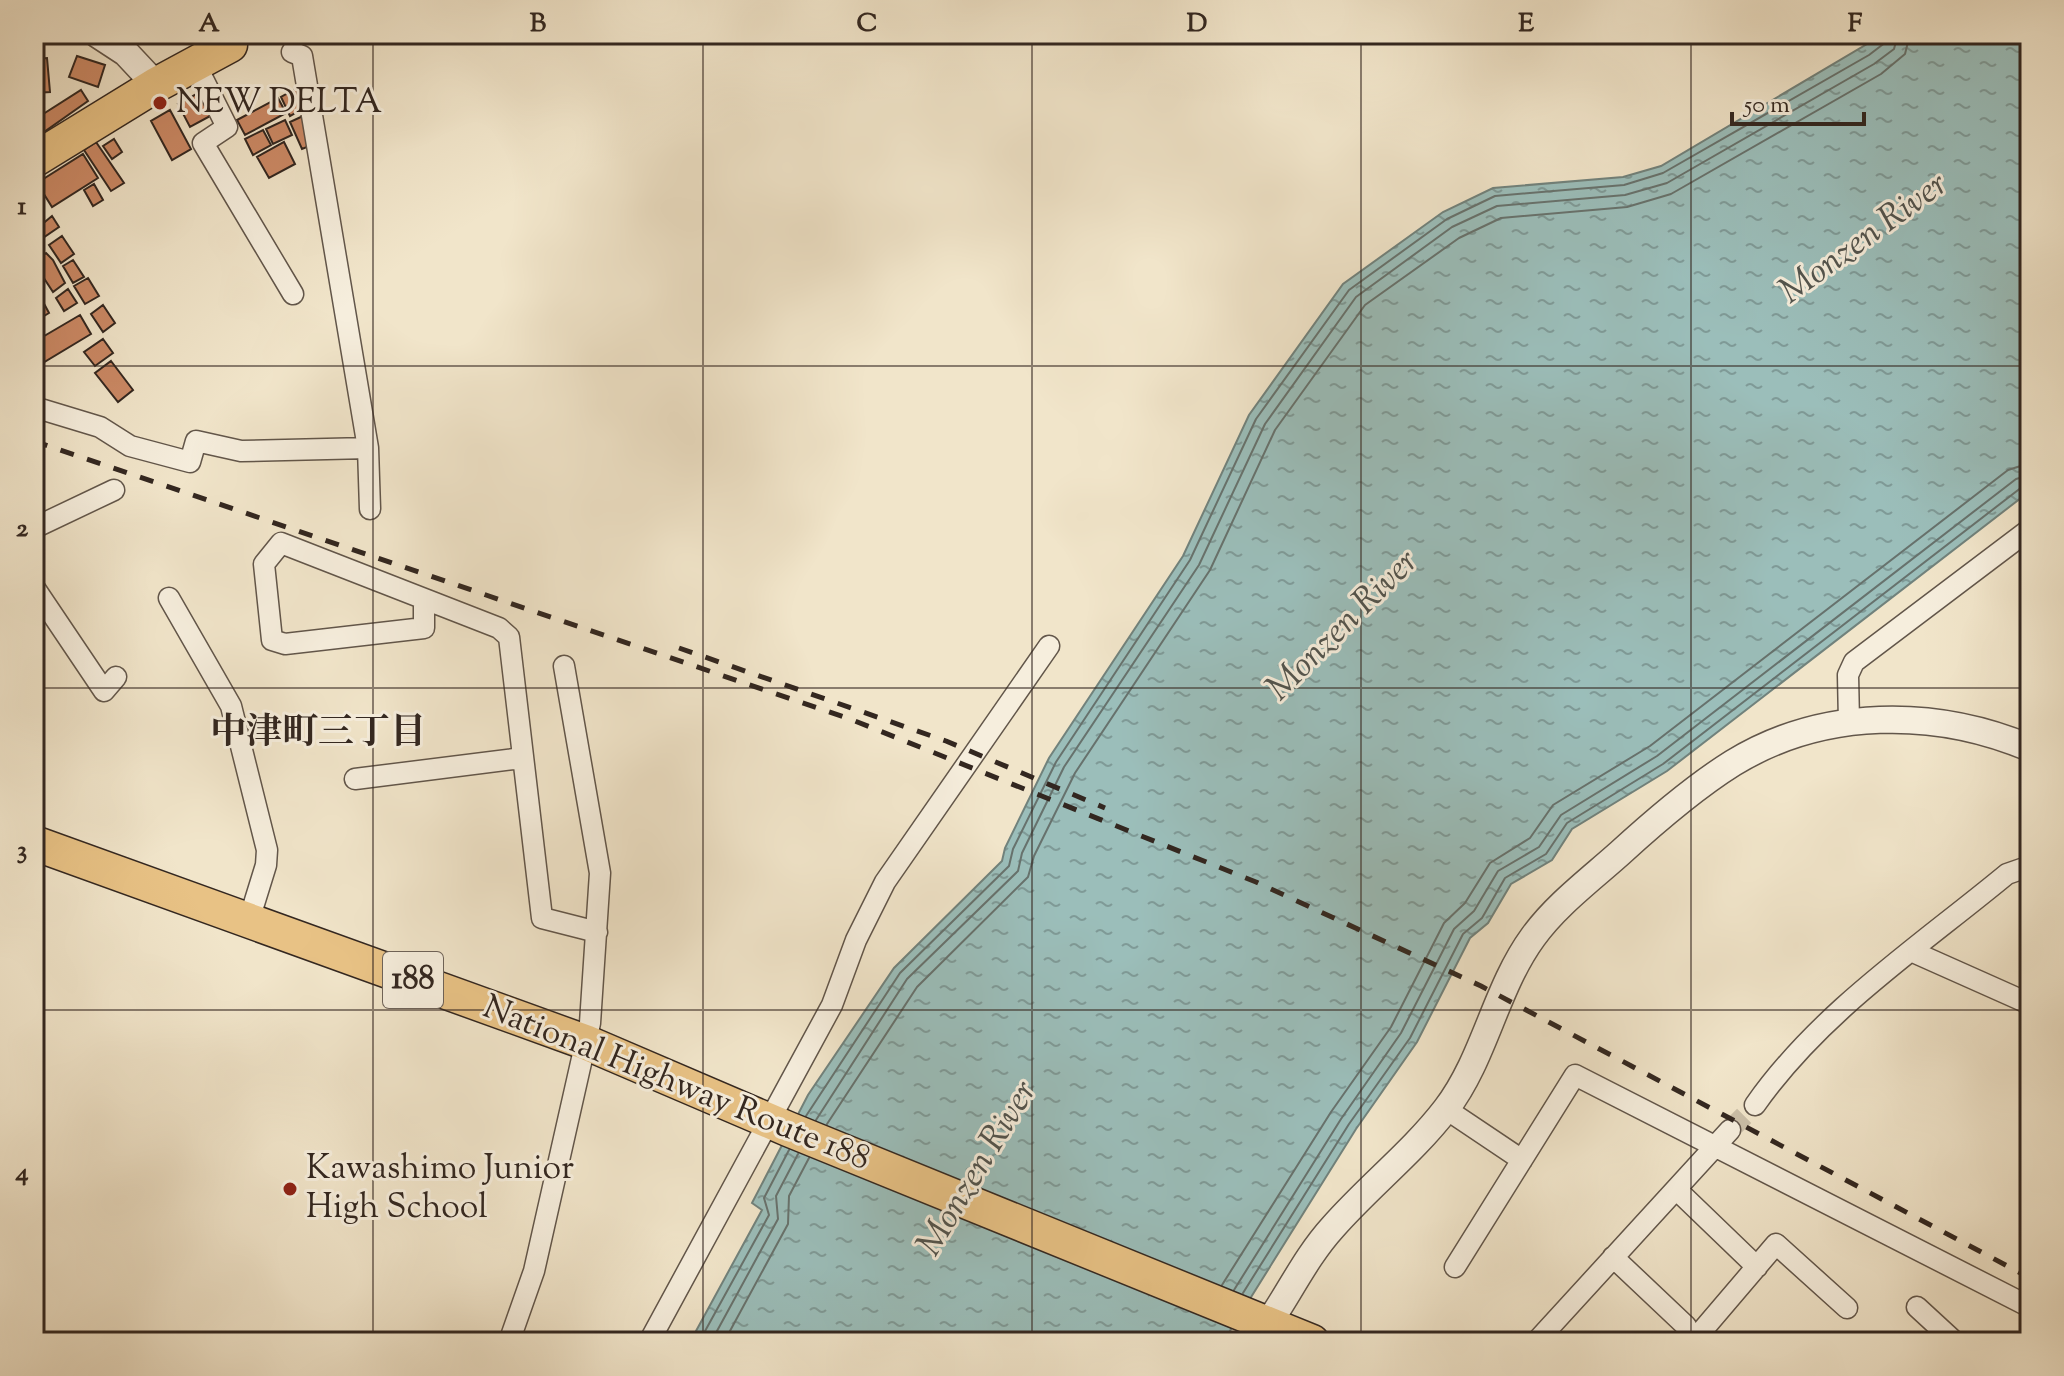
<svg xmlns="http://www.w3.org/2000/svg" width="2064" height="1376" font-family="'Sorts Mill Goudy','Noto Serif JP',serif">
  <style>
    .water { fill: url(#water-ripples); stroke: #71827c; stroke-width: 2 }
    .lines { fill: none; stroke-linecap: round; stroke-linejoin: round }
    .shore { stroke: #67726d; stroke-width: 2 }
    .building { fill: #cb8965; stroke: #332720; stroke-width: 2 }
    .minor-tunnel { stroke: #cbbfa8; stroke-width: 20; stroke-dasharray: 20 10; stroke-linecap: butt }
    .minor-casing { stroke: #62564a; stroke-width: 23 }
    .tertiary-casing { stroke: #62564a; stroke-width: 29 }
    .trunk-casing { stroke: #332720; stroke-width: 37 }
    .minor { stroke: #f6eedd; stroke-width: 20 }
    .tertiary { stroke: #f6eedd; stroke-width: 26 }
    .trunk { stroke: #e8c285; stroke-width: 34 }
    .rail { stroke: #332720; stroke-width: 5; stroke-dasharray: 14 14; stroke-linecap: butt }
    .grid { fill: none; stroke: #332720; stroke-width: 2; stroke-opacity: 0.55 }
    .poi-dot { fill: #8f2418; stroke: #f6eedd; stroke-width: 3 }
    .labels { text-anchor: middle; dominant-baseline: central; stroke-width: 6; stroke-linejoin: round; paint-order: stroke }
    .shield { fill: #f6eedd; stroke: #6e6359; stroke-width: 2 }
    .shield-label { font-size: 32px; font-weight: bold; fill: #332720 }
    .poi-label { font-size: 34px; fill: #332720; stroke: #f6eedd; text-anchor: start }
    .street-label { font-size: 34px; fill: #332720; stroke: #f6eedd }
    .water-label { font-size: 36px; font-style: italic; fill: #52544e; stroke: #f6eedd }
    .neighbourhood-label { font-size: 36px; font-weight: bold; fill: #332720; stroke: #f6eedd }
    .neatline { fill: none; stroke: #332720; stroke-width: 3 }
    .grid-label { font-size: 26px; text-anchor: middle; font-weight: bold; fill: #332720 }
  </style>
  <defs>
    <pattern id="water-ripples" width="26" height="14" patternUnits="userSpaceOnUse" patternTransform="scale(2)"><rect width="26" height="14" fill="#9bbeba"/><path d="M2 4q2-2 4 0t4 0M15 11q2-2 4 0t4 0" fill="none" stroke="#7f9a97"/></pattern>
  </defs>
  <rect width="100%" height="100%" fill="#f1e5ca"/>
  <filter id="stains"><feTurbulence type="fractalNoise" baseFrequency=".0025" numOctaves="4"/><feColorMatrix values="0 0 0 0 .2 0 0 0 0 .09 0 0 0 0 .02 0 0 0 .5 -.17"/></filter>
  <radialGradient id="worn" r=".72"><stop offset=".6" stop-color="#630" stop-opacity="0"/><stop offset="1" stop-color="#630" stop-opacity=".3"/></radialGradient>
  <path class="water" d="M1884 34H2030V491L1667 771 1572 829 1552 860 1511 884 1488 923 1470 938 1417 1042 1356 1129 1223 1342H690L762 1210 752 1203 808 1095 894 968 1002 861 1005 848 1049 758 1183 556 1249 415 1343 284 1443 212 1493 188 1623 177 1661 166Z"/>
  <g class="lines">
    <path class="shore" d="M806 1116 900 973 1009 866 1013 849 1056 762 1190 560 1256 419 1349 290 1447 219 1495 196 1624 185 1663 173 1869 55 1886 42 1888 34
      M816 1120 907 979 1018 871 1022 853 1064 767 1199 565 1265 424 1356 297 1452 227 1497 206 1625 195 1667 183 1874 64 1894 49 1898 34
      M827 1124 917 987 1028 877 1034 856 1075 773 1210 570 1275 430 1365 305 1459 238 1501 218 1627 207 1671 194 1881 74 1905 54 1910 34
      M1222 1285 1331 1112 1391 1027 1444 923 1465 903 1490 863 1530 838 1553 805 1650 746 2008 470 2030 463
      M1234 1290 1341 1119 1401 1033 1454 929 1474 911 1498 871 1539 847 1561 815 1657 756 2016 479 2030 475
      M1243 1293 1349 1124 1410 1038 1463 934 1482 918 1505 878 1546 854 1567 823 1663 764 2022 487 2030 485
      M699 1342 769 1215 764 1198 789 1150
      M711 1342 778 1219 776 1196 798 1154
      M724 1342 788 1224 789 1196 809 1158"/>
  </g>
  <path class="building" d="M77 56 105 65 98 87 69 77Z
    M47 58 50 92 34 93V59Z
    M299 87 304 108 290 116 281 97Z
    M81 90 88 101 34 139V110L40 116Z
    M200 92 212 115 190 127 178 104Z
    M278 98 286 113 245 135 237 120Z
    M170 110 191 149 172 160 151 121Z
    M303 116 312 145 302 149 290 122Z
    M285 120 292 135 273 144 266 129Z
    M263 130 271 145 253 155 245 139Z
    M114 139 122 152 112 159 103 146Z
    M96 142 124 183 111 191 84 150Z
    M284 142 295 164 269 178 257 157Z
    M83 154 98 178 52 207 37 183Z
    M94 184 103 200 93 206 84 190Z
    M52 216 59 227 34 244V231Z
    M62 236 74 254 61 263 49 245Z
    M46 253 53 260 65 283 53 292 34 263Z
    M73 260 84 277 73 283 63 266Z
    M88 278 99 296 85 304 74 286Z
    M34 285 49 313 34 322Z
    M68 289 77 303 64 311 56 298Z
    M103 305 115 323 103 332 91 314Z
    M80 315 91 334 36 367 34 342Z
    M103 339 113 353 95 366 84 352Z
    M111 361 133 390 118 402 95 373Z"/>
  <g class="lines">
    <path class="minor-tunnel" d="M1730 1130 1755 1105"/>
    <defs>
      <path id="minor" d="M195 63 227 127 203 143 293 294
        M34 407 100 427 130 446 190 462 196 441 241 451 368 448 302 56 292 52
        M368 448 370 509
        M34 528 114 490
        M34 587 104 691 116 677
        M169 598 231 706 267 850 266 865 249 920
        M424 601V628L285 644 272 640 264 564 281 543 499 628 509 637 542 918 597 932
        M1849 722 1848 675 1854 662 2030 529
        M355 779 522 758
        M1911 951 2030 1004
        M1755 1105C1820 1012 1920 946 2007 874L2030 866
        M1446 1109 1522 1160
        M1677 1190 1757 1267
        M1613 1257 1686 1326
        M1455 1267 1575 1075 2030 1307
        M1917 1307 1955 1342
        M1701 1332 1776 1244 1847 1308
        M509 1342 534 1271 590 1023 600 873 564 666
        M649 1342 832 1005 856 940 885 882 1049 646
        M1536 1342 1730 1130"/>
      <path id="tertiary" d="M97 34 126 53 156 85
        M1255 1342C1284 1305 1302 1261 1333 1227 1369 1186 1413 1152 1446 1109 1485 1058 1495 989 1533 937 1556 905 1591 879 1620 853 1655 821 1693 788 1733 763 1823 708 1935 708 2030 748"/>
      <path id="trunk" d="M34 160 156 85 230 45
        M34 843 585 1042 788 1129 1312 1342"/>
    </defs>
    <use href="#minor" class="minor-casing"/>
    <use href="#tertiary" class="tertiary-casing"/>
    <use href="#trunk" class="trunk-casing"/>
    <use href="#minor" class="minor"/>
    <use href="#tertiary" class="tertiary"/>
    <use href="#trunk" class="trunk"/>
    <path class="rail" d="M34 441 850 719 1256 882 1481 986 2030 1278
      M679 648 946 741 1105 808"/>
  </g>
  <path class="grid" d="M373 34V1342M703 34V1342M1032 34V1342M1361 34V1342M1691 34V1342M34 366H2030M34 688H2030M34 1010H2030"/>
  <g class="poi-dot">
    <circle cx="160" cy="103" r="8"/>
    <circle cx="290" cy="1189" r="8"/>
  </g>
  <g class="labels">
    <rect class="shield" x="383" y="952" width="60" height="56" rx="6"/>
    <g class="shield-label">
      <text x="413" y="980">188</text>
    </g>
    <g class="poi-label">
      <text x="176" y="103">NEW DELTA</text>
      <text x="306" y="1169">Kawashimo Junior<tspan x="306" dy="39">High School</tspan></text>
    </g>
    <g class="street-label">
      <text transform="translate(676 1084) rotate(22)">National Highway Route 188</text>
    </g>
    <g class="water-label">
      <text transform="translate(1864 239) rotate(-36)">Monzen River</text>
      <text transform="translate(1343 626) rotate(-45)">Monzen River</text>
      <text transform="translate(978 1169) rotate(-59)">Monzen River</text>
    </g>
    <g class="neighbourhood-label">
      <text x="318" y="734">中津町三丁目</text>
    </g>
  </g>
  <rect width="2064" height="1376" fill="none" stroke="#f1e5ca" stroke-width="88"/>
  <path d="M1732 112v12h132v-12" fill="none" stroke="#332720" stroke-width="4"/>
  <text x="1744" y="112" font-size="24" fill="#332720" stroke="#f6eedd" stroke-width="6" paint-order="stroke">50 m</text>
  <rect x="44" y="44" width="1976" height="1288" class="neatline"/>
  <g class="grid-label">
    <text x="209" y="31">A</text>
    <text x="538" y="31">B</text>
    <text x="867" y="31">C</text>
    <text x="1197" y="31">D</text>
    <text x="1526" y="31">E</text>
    <text x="1855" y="31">F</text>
    <text x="22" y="214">1</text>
    <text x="22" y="536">2</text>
    <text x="22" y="858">3</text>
    <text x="22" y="1180">4</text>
  </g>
  <rect width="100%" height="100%" filter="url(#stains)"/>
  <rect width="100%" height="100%" fill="url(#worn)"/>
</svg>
